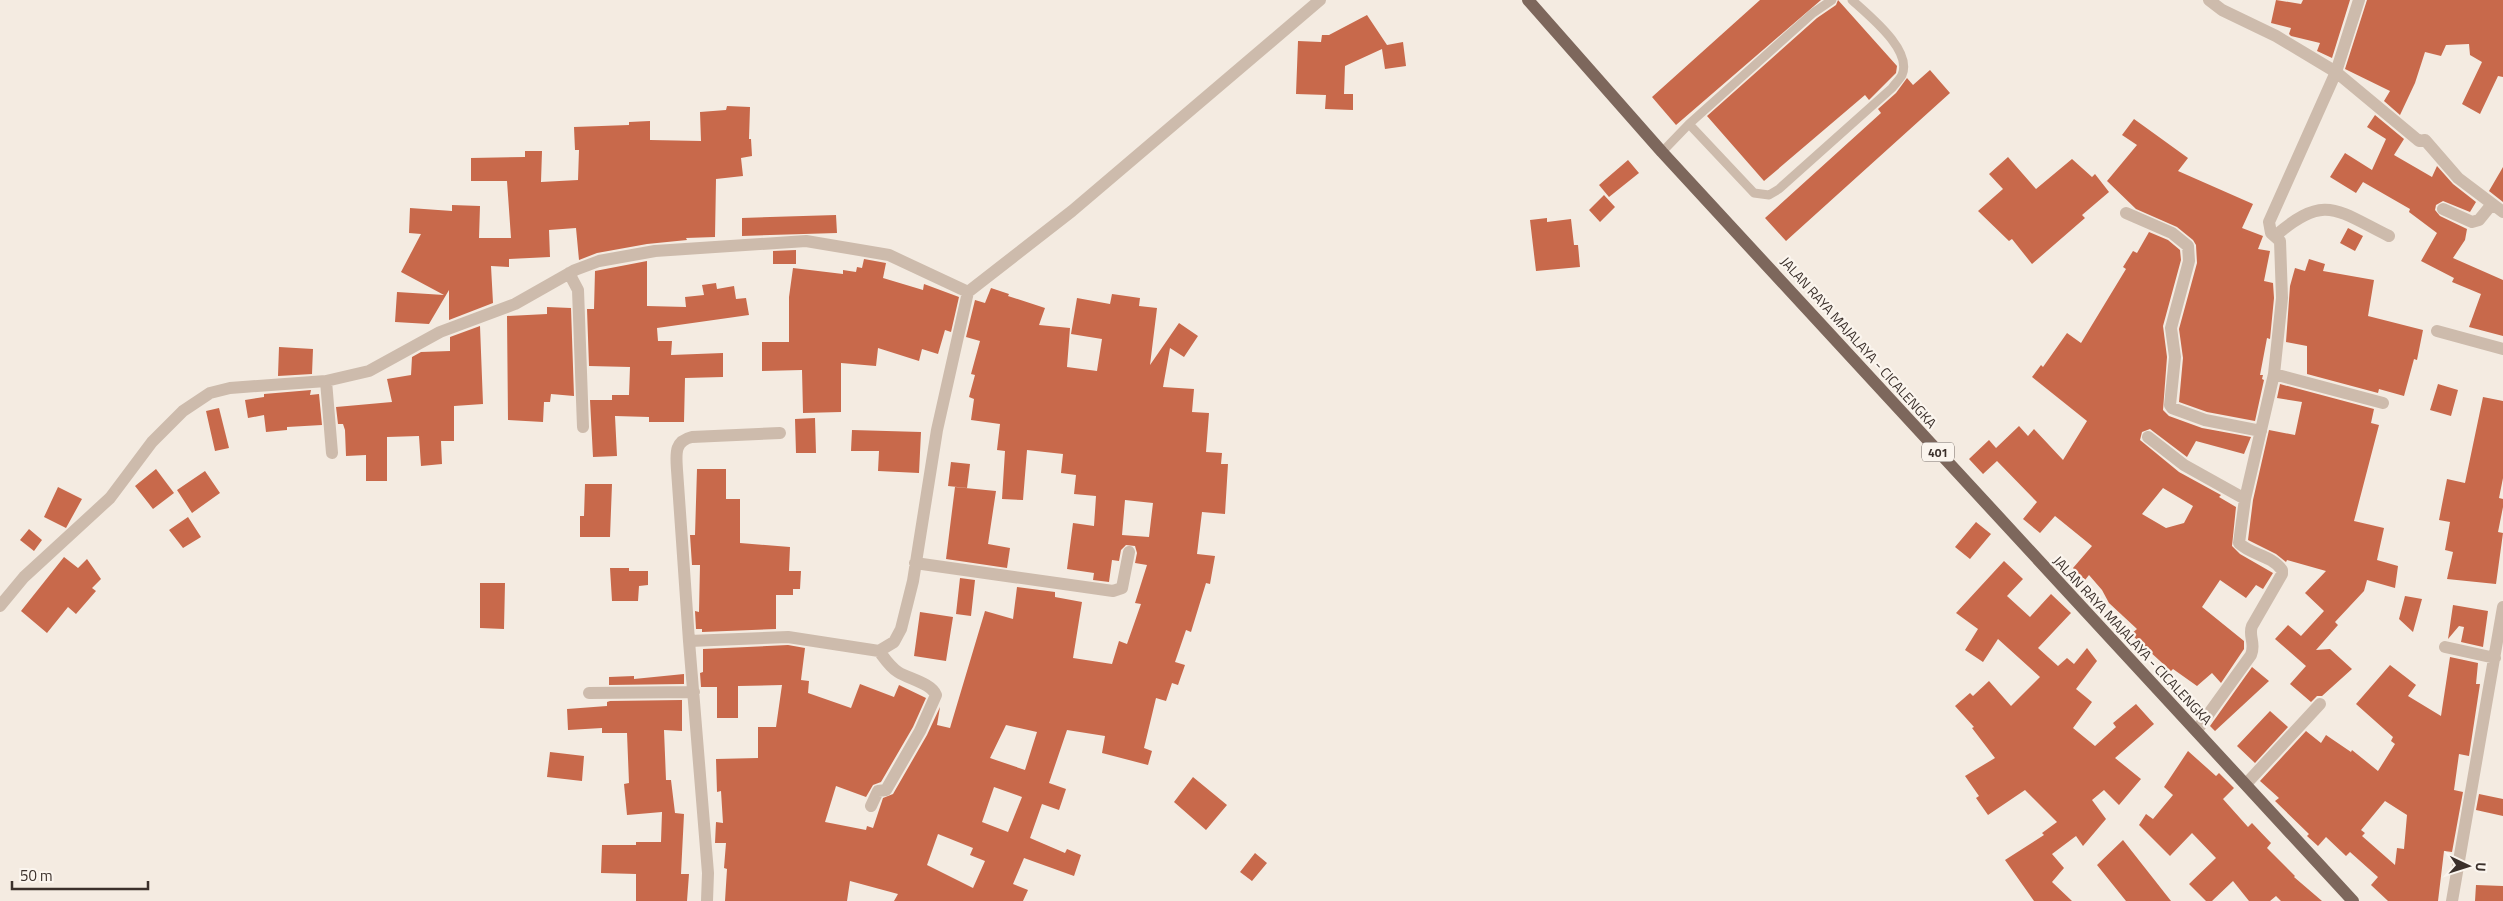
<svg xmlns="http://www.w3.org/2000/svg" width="2503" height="901" font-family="'Titillium Web',sans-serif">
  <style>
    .building { fill: #c8694b; fill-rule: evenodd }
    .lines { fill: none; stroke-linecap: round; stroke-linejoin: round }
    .lane { stroke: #cdbbac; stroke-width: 9 }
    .street { stroke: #cdbbac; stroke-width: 12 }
    .primary { stroke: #7d675c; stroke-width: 12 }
    .labels { text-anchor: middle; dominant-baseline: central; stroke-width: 4.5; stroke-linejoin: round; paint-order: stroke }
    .shield { fill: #fbf5ee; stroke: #756b66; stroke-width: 1 }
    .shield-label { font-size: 12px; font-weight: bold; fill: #3b302b }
    .street-label { font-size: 14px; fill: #3b302b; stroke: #fbf5ee }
  </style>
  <rect width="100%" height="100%" fill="#f4ebe1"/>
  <path class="building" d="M1760 0H1821L1676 125 1652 97Z
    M1838 0 1897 66 1896 73 1869 100 1865 95 1764 181 1707 116 1817 18 1836 5Z
    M2276 0 2301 4 2303 0H2350L2332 58 2317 51 2320 43 2291 36 2289 34 2291 28 2271 23Z
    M2367 0H2503V77L2498 76 2480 114 2462 104 2482 62 2470 55 2469 44 2446 45 2441 56 2425 52 2415 83 2400 115 2384 101 2390 91 2345 69Z
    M1367 15 1387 45 1403 42 1406 66 1385 69 1382 49 1345 66 1344 94H1353V110L1325 109 1326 95 1296 94 1298 41 1321 42 1322 35H1329Z
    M1930 70 1950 93 1786 241 1765 218 1881 113 1878 109 1896 93 1907 78 1913 85Z
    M727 106 750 107 749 139H751L752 156 741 158 743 176 716 179 715 237 686 238 687 240 647 244 597 253 579 260 576 228 549 230 550 257 509 259V267L491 266 493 303 449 320V290L429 324 395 322 397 292 444 295 401 272 421 234 409 233 410 208 452 211V205L480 206 479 238H511L507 181H471V158L525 157V151H542L541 182 578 180 579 150H575L574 127 629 125V122L650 121V140L701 141 700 112 726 110Z
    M2375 115 2404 139 2394 155 2432 177 2437 166 2453 184 2476 202 2470 212 2443 201 2436 205 2435 210 2440 216 2467 229 2465 240 2453 258 2503 280V336L2469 327 2481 294 2452 282 2454 278 2421 261 2437 233 2409 212 2410 209 2363 182 2356 193 2330 177 2345 153 2372 170 2386 139 2367 127Z
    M2134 119 2188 158 2178 171 2253 204 2242 228 2263 236 2258 249 2270 251 2264 281 2273 283 2274 298 2270 339 2267 338 2260 375H2263L2262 379 2264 380 2255 421 2207 412 2179 402 2183 358 2179 329 2197 263 2196 245 2193 240 2177 227 2136 209 2107 181 2137 145 2122 135Z
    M2008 157 2036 189 2072 159 2092 177 2095 174 2109 192 2082 215 2085 218 2032 264 2012 239 2009 241 1978 211 2003 189 1989 174Z
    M1628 160 1639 173 1609 197 1599 185Z
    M2503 167V202L2489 191Z
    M1604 195 1615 207 1600 222 1589 210Z
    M836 215 837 233 742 236V218Z
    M1547 218V222L1571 219 1574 245H1578L1580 267 1536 271 1530 220Z
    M2348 228 2363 236 2355 251 2340 243Z
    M2149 232 2168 240 2180 250 2181 260 2163 326 2167 357 2163 410 2169 416 2202 428 2251 437 2244 454 2196 441 2187 457 2150 429 2142 432 2140 440 2179 472 2221 495 2219 497 2236 507 2232 546 2240 554 2273 573 2263 589 2256 585 2246 598 2220 580 2202 607 2244 641V649L2221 683 2212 673 2197 686 2173 669 2171 671 2148 650 2131 634 2137 629 2109 603 2102 590 2089 575 2085 580 2073 568 2092 546 2055 516 2040 533 2023 519 2037 502 1997 461 1983 474 1969 459 1989 440 1996 448 2019 426 2028 436 2034 429 2063 460 2087 421 2032 377 2041 365 2043 367 2067 333 2081 343 2126 269 2123 267 2133 251 2137 253ZM2163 488 2193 506 2184 523 2166 528 2142 514Z
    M796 250V264H773V251Z
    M864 259 886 263 883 278 923 290 924 284 959 297 951 332 945 330 938 354 922 349 919 361 878 348 876 366 841 363V412L803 413 802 370 762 371V342H789V297L793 268 843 274V270L856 272 857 267 862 268Z
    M2309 259 2325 264 2323 271 2374 280 2368 316 2423 330 2417 360 2414 359 2404 396 2379 389 2378 393 2307 374V346L2286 342 2290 286 2295 268 2305 271Z
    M647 261V306L686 307 685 297 704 295 702 285 716 283 717 289 734 286 736 299 746 298 749 315 657 328 658 341H672L671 355 723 353V377L685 378 684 422H649V417L615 416 617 456 593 457 590 400H612V395H629L630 367 589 366 587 309H594L595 271Z
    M991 288 1009 294 1008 296 1045 308 1039 325 1070 328 1067 367 1097 371 1102 339 1071 334 1077 298 1110 304 1112 294 1140 298 1139 306 1157 308 1150 365 1179 323 1198 336 1184 357 1170 348 1163 387 1194 389 1192 412 1209 413 1206 452 1222 453 1221 464H1228L1225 514 1202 512 1197 554 1215 556 1210 584 1206 583 1191 632 1186 630 1175 662 1185 665 1178 685 1172 683 1166 701 1156 698 1144 748 1152 751 1148 765 1102 753 1105 736 1067 730 1049 783 1066 789 1059 810 1042 804 1030 838 1065 853 1067 849 1081 855 1074 876 1024 858 1013 884 1028 890 1023 901H894L898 894 850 881 847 901H725L727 869 724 868 726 843H715L716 822 723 823 721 791 717 792 716 759 758 758V727H776L782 685 738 686V718H717V687H701L700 673 703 672V649L788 645 805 648 801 680 809 681 808 693 851 708 860 684 894 697 899 685 926 698 913 727 881 782 873 785 866 797 836 786 825 822 866 830 867 826 873 828 883 798 893 794 927 735 940 707 937 725 950 728 985 611 1013 619 1017 587 1055 592V597L1082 602 1073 658 1112 664 1119 641 1127 644 1141 604 1135 603 1147 565 1135 563 1137 553 1135 546 1126 545 1121 550 1119 561 1112 560 1109 582 1093 580 1094 573 1067 569 1073 523 1094 526 1096 496 1074 494 1076 475 1061 473 1063 454 1027 450 1023 500 1002 499 1005 451 997 450 1000 424 971 420 974 399 969 397 975 375 971 374 980 341 966 337 975 300 985 303ZM1125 500 1153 503 1149 537 1122 535ZM1006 725 1037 732 1025 770 990 758ZM994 787 1022 797 1008 832 982 822ZM938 834 973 848 970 855 985 861 973 888 927 865Z
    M547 307 571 308 574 396 551 394 550 402H544L543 422 508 420 507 316 547 314Z
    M480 326 483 404 454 406V441H441L442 464 421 466 419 436 387 437V481H366V455L346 456 345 430 343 424H338L336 407 392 402 387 379 411 375 412 357 421 352 450 351V337Z
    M279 347 313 349 312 374 278 376Z
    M2280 384 2374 409 2371 423 2379 425 2354 521 2384 528 2377 560 2398 566 2395 588 2367 580 2364 591 2335 622 2338 625 2316 650 2330 649 2352 669 2322 696H2317L2311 702 2290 684 2306 666 2275 639 2288 625 2301 636 2324 611 2305 593 2326 571 2287 560 2286 562 2276 554 2248 540 2253 500 2269 430 2295 435 2302 402 2277 398Z
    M2438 384 2458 390 2451 416 2430 410Z
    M311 390 310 395 319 394 322 425 287 427V430L266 432 264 415 248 418 245 400 264 397V394Z
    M2483 397 2503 401V478L2499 498 2503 499V507L2498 532 2503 533 2496 584 2447 579 2453 552 2445 550 2450 522 2439 520 2447 479 2465 483Z
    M219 408 229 448 215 451 206 411Z
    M815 418 816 453H796L795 419Z
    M852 430 921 432 919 473 878 471 879 451H851Z
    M951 462 970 464 967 488 948 486Z
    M156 469 174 493 153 509 135 486Z
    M697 469H726V499H740V543L790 547 789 571H801L800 589H793V595H776V629L702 632V629H696L695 611 699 612 700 565H692L690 535H695Z
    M205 471 220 493 192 513 177 490Z
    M585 484H612L610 537H580V516H584Z
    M58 487 82 499 66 528 44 517Z
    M955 487 996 491 988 544 1010 548 1007 568 946 559Z
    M188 517 201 537 183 548 169 530Z
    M1976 522 1991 534 1970 559 1955 547Z
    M29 529 42 540 34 551 20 540Z
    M64 557 78 568 87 559 101 579 92 588 96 591 76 614 68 607 47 633 21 611Z
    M2004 561 2023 579 2007 596 2030 617 2051 594 2071 613 2038 648 2058 666 2067 658 2074 664 2087 648 2097 661 2076 689 2092 702 2073 728 2095 746 2116 727 2113 723 2136 704 2154 724 2115 758 2141 779 2119 805 2104 790 2092 800 2106 819 2083 846 2076 836 2052 854 2064 868 2052 882 2072 901H2034L2005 860 2044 835 2042 833 2057 822 2025 790 1988 815 1976 798 1979 796 1965 776 1995 758 1972 728 1974 727 1955 706 1970 693 1973 696 1989 681 2011 706 2040 677 1998 639 1983 662 1965 650 1978 629 1956 613Z
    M610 568H629V571H648V585L639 586 638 601H612Z
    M960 578 975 580 971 616 956 614Z
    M480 583H505L504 629 480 628Z
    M2405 596 2422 599 2413 632 2399 619Z
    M2453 605 2488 611 2483 647 2461 642 2464 627 2459 626 2448 639Z
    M920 612 953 617 946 661 914 656Z
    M2450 657 2478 663 2476 684H2480L2469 756 2459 754 2454 790 2463 792 2452 852 2444 851 2438 901H2388L2371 885 2378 877 2350 852 2346 856 2326 837 2318 846 2307 836 2309 834 2275 801 2279 798 2260 781 2306 731 2321 743 2326 735 2351 752 2352 750 2378 771 2395 744 2391 741 2393 737 2356 704 2390 665 2416 685 2408 696 2441 716ZM2385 801 2407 815 2404 849 2397 848 2395 865 2362 836 2365 833 2361 830Z
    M2252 667 2269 681 2215 731 2210 726Z
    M684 674V684L609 685V677L634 676V679Z
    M682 700V731L664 730 666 780H671L675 813 684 814 681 874H689L687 901H636V874L601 873 602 845H636V842H661L662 812 627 815 624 784 629 783 627 733H602V728L568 730 567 709 607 706V702L610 701Z
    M2270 711 2288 727 2255 763 2237 746Z
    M2188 751 2216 776 2219 773 2234 788 2223 799 2248 827 2252 823 2271 843 2267 848 2295 876 2294 877 2322 901H2281L2276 896 2270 901H2249L2233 881 2212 901H2206L2189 884 2216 858 2192 833 2170 856 2139 825 2146 814 2153 819 2173 795 2164 787Z
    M550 752 584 756 582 781 547 777Z
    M1193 777 1227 805 1206 830 1174 802Z
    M2479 794 2503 799V816L2476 810Z
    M2123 840 2171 901H2126L2097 865Z
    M1255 853 1267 863 1252 881 1240 872Z
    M2476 885 2503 886V901H2475Z"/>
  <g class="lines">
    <path class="lane" d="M1689 124 1754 193 1769 195 1779 189 1892 88C1895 84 1900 79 1902 75 1913 50 1868 15 1852 0
      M1662 152 1689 124 1813 13 1832 0"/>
    <path class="street" d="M2209 0 2222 10 2276 36 2336 72 2359 0
      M2443 209 2472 222 2479 220 2492 204
      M2126 213 2172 233 2188 246 2189 261 2171 328 2175 357 2170 405 2172 408 2205 420 2261 431
      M2275 236C2325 193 2336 210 2389 236
      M569 273 578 290 583 427
      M2437 331 2503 349
      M2274 374 2383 403
      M326 381 332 453
      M780 433 692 437C674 441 676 454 677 470L689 641 788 637 879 651 894 642 901 629 913 581 937 430 968 292 1072 211 1320 0
      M2148 437 2184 465 2245 499
      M915 563 1113 591 1122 588 1129 552
      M0 606 24 577 110 498 152 442 183 411 210 393 230 388 326 381 369 371 440 332 515 304 575 270 599 261 655 251 806 241 889 255 968 292
      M689 641 708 873 707 901
      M2445 647 2495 658
      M589 693 694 692
      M2197 730 2251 655C2256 643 2248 636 2252 626L2282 574V570C2271 555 2251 555 2239 543L2245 499 2274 374 2282 298 2280 241 2271 233 2269 222 2336 72 2419 141 2425 140 2458 178 2503 212
      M2246 784 2320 704
      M871 806 878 791 886 790 920 731 936 695C931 683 909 679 898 672 890 667 885 659 879 651
      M2452 901 2503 607"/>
    <path class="primary" d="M1528 0 1662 152 2353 901"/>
  </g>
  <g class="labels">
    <rect class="shield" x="1922" y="442.5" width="32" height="19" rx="4"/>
    <g class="shield-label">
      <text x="1938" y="452">401</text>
    </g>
    <g class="street-label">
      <text transform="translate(1859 342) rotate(48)">JALAN RAYA MAJALAYA - CICALENGKA</text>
      <text transform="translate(2133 640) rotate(47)">JALAN RAYA MAJALAYA - CICALENGKA</text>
    </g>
  </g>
  <g transform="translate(2468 866) rotate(94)" stroke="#fbf5ee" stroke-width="4" paint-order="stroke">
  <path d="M0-4L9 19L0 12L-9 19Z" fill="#3b302b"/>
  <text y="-8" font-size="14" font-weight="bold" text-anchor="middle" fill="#3b302b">U</text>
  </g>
  <path d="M12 881v8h136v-8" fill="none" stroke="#3b302b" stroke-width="2.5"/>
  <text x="20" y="881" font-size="15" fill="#3b302b" stroke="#fbf5ee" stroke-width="4" paint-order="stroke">50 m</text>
</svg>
